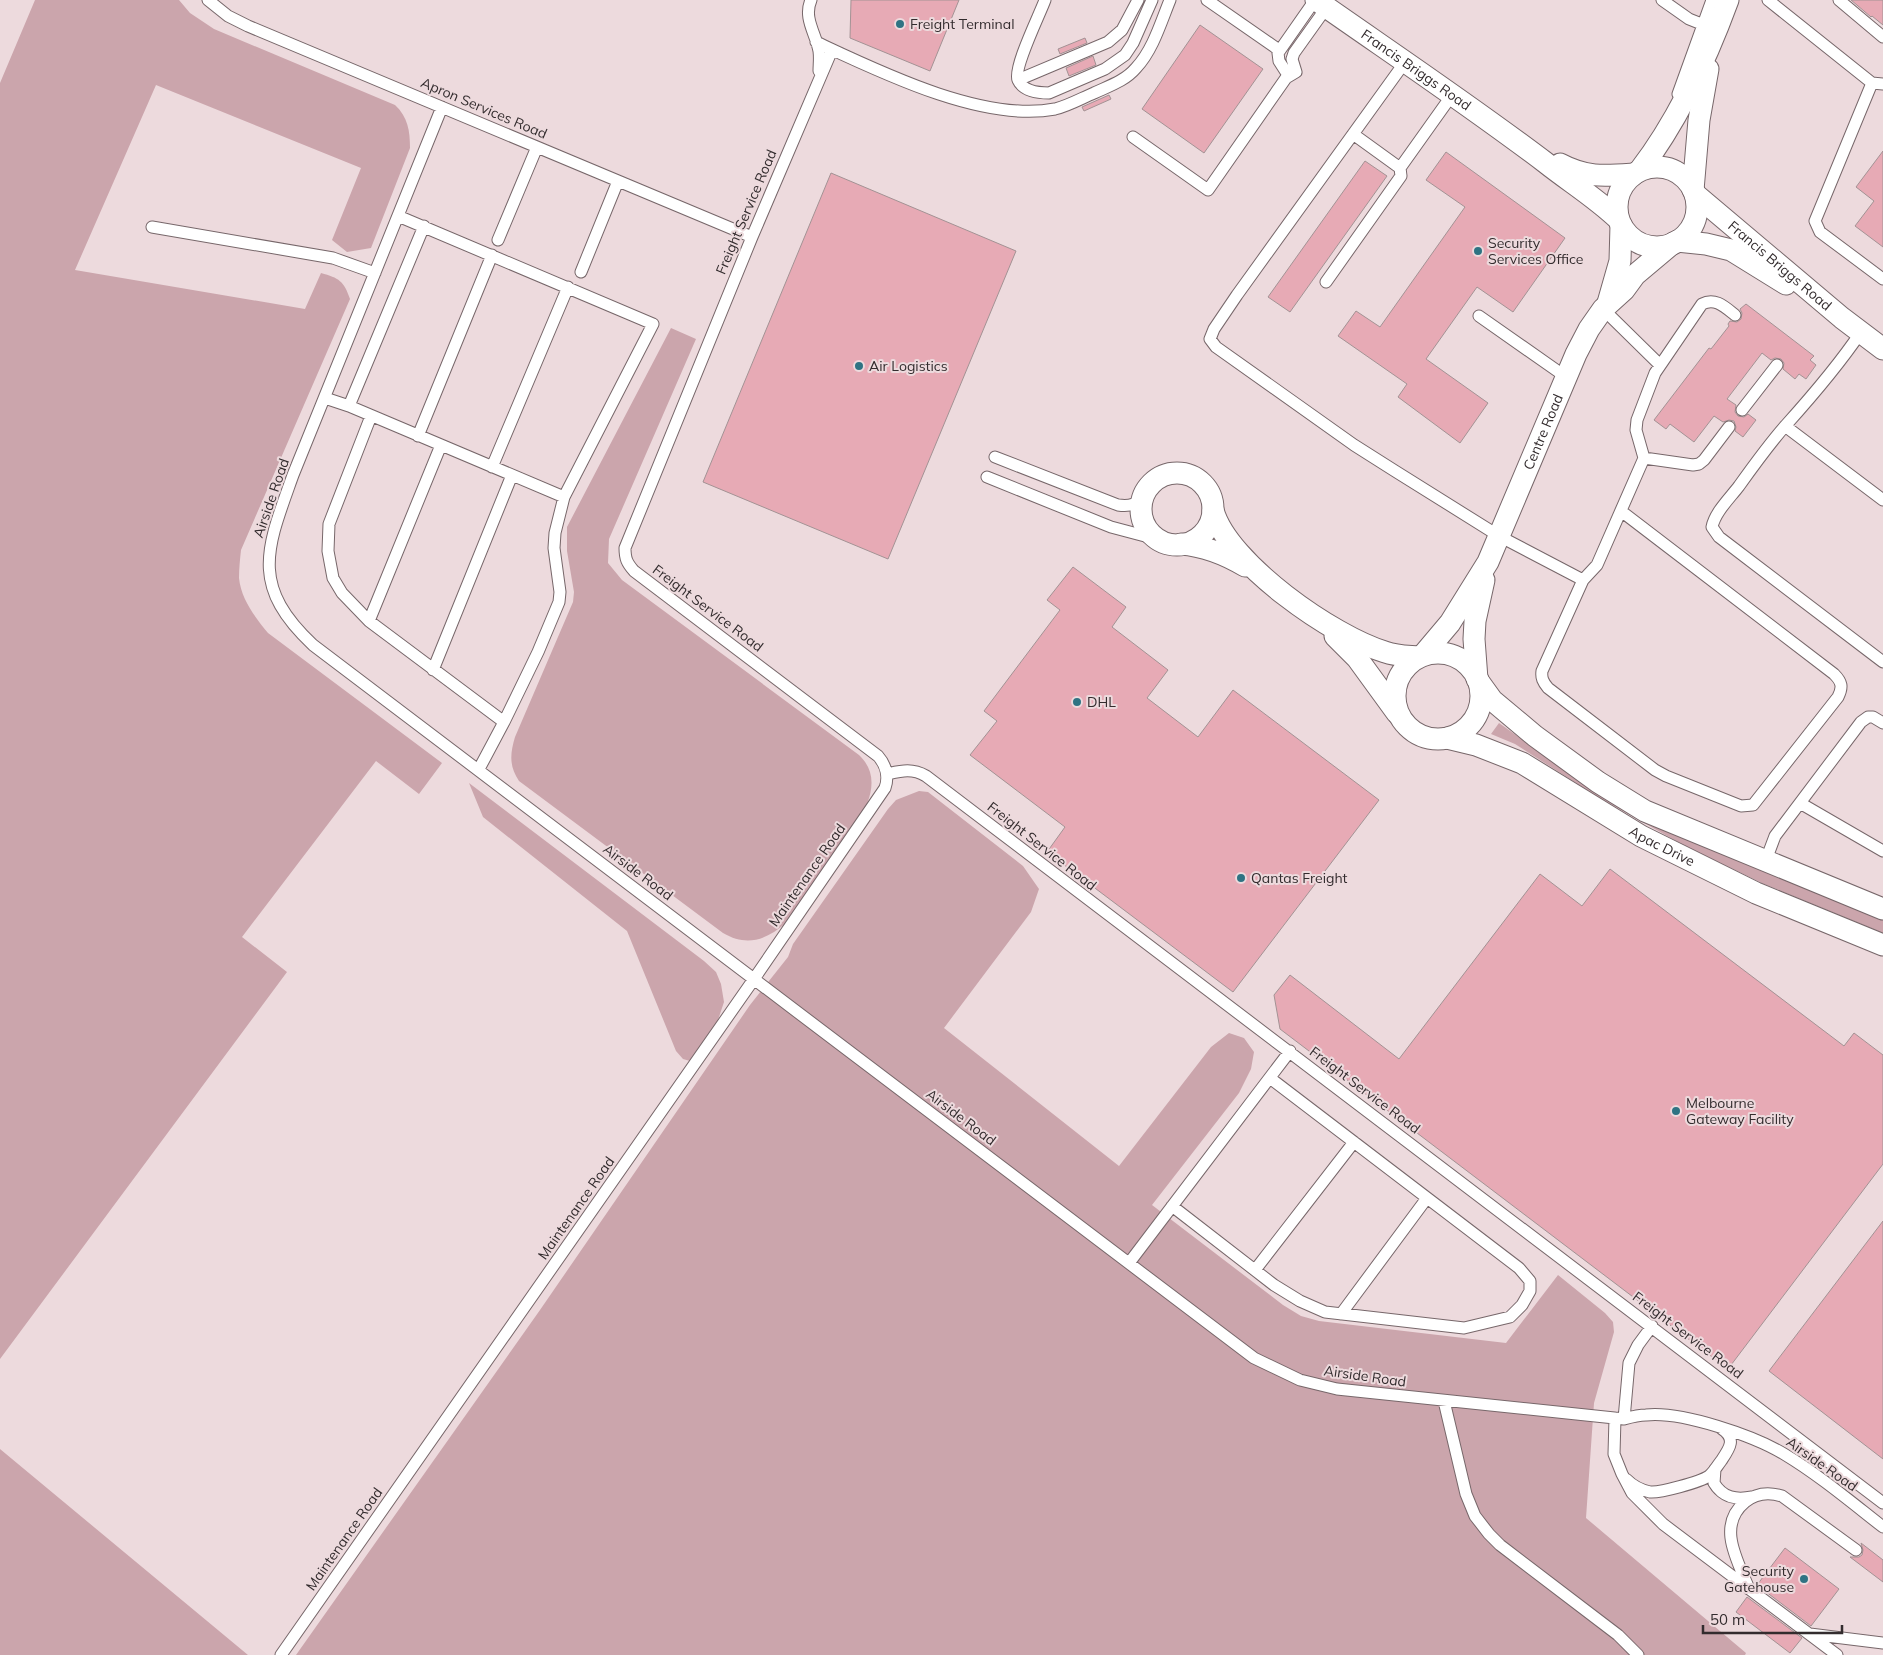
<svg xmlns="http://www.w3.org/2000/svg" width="1883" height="1655" font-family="Mulish,sans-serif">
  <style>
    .green { fill: #cba5ac }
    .building { fill: #e7aab5; stroke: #a39294 }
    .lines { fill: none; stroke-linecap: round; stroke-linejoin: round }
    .lane-casing { stroke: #77676a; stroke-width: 13 }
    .street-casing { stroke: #77676a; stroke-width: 23 }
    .lane { stroke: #fff; stroke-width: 11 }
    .street { stroke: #fff; stroke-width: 21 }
    .poi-dot { fill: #2f7383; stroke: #eddadd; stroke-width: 2 }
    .labels { text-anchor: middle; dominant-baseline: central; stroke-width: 4; stroke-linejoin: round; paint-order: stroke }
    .poi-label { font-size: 14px; fill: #332c2e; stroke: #eddadd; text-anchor: start }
    .street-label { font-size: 14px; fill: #332c2e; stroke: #eddadd }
  </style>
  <rect width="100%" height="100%" fill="#eddadd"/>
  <path class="green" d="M35 0H179L190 13 214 29 395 105C408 117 410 131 410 148L371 248 347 252 332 240 361 168 156 85 75 270 305 309 321 273C339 278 344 281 350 299L241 550C240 559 239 569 239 578 241 599 255 617 268 633L442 763 419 794 376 761 242 937 287 972 0 1359V83Z
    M671 328 696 339 609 539 608 563 622 580 859 755C874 769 874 786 867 804L786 923C766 940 747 947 723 933L519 781C509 766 510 754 515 737L573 602 574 592 567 551V527Z
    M1499 723 1575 777 1883 919V933L1764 884 1685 846 1598 797 1515 744 1491 734Z
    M469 783 704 961 716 972 721 984 724 1002 718 1020 690 1061 683 1059 676 1051 627 931 483 817Z
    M919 791 928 792 1023 866 1039 889 1031 912 944 1028 1119 1166 1211 1047 1229 1033 1244 1038 1254 1052 1251 1069 1239 1093 1152 1205 1283 1305 1301 1316 1319 1321 1506 1343 1558 1275 1605 1313 1613 1322 1614 1332 1594 1403 1586 1518 1746 1653 1745 1655H296L540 1310 750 1005 788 957 793 944 888 809 896 800Z
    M0 1449 248 1655H0Z"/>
  <path class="building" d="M851 0H959L930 71 850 38Z
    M1851 0H1883V25L1872 16 1871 17Z
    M1200 25 1263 69 1204 153 1142 109Z
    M1085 38 1087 43 1060 54 1058 49Z
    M1093 56 1096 65 1069 76 1066 68Z
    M1109 95 1111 99 1084 111 1082 107Z
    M1883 151V247L1855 226 1874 201 1856 187Z
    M1446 152 1565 238 1513 312 1477 287 1426 359 1488 403 1460 443 1398 397 1407 384 1338 336 1356 311 1380 327 1465 207 1426 180Z
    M1365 161 1387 176 1290 312 1268 297Z
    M831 173 1016 251 888 559 703 482Z
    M1746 304 1814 356 1810 360 1816 365 1806 379 1799 374 1795 379 1783 369 1784 363 1781 359 1775 358 1771 360 1762 353 1727 399 1736 405 1735 412 1738 416 1744 417 1748 414 1756 420 1743 437 1735 431 1736 427 1734 421 1729 420 1723 422 1714 416 1694 442 1670 424 1666 429 1654 420 1709 348 1711 349 1729 326 1728 324 1730 321 1737 322 1741 319 1742 313 1740 309Z
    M1073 567 1126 607 1112 627 1168 670 1147 698 1198 737 1233 690 1379 800 1233 992 1047 852 1065 827 970 755 997 721 984 711 1060 610 1047 600Z
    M1610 869 1844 1046 1854 1033 1883 1055V1164L1728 1369 1280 1029 1274 995 1290 975 1399 1059 1540 874 1582 906Z
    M1883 1221V1459L1769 1371Z
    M1861 1543 1883 1560V1582L1850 1557H1859L1862 1555 1863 1550Z
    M1785 1548 1839 1589 1811 1626 1757 1585Z
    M1747 1597 1802 1638 1790 1653 1736 1612Z"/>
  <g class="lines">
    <defs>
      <path id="lane" d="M208 0 228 16 248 26 752 237
        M811 0C803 18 816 34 819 51 820 58 819 65 819 71
        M1045 0C1040 14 1013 68 1018 80 1023 91 1038 93 1049 93L1105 69 1125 55 1133 43 1152 0
        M1207 0 1279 50
        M1662 0 1689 19 1709 27
        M1768 0 1872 83
        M1839 0 1883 37
        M816 42C880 72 984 123 1055 109 1068 106 1082 98 1094 93 1109 86 1125 81 1136 68 1153 50 1161 22 1170 0
        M1405 62 1237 295 1214 329 1210 339 1216 347 1354 445 1395 471 1499 536 1583 580
        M1288 75 1279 61 1278 53 1315 0
        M1018 80 1108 42 1122 30 1138 0
        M1883 84 1872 83 1815 221 1820 232 1883 279
        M1678 94 1712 0
        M442 107 293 475C267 548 249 585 313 645L1254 1358 1300 1380 1337 1389 1624 1419C1631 1417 1639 1415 1646 1415 1682 1411 1754 1436 1784 1454 1819 1475 1851 1502 1883 1527
        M1353 134 1400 168
        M1133 137 1208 190 1286 78 1296 72 1292 59 1294 53 1329 4
        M152 227 333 258 375 273
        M498 240 537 147
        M581 272 618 181
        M1326 282 1401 176 1400 168 1452 95
        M1603 309 1660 365
        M1479 316 1566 377
        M1861 332C1838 366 1813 395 1786 425 1769 444 1754 465 1739 486 1730 498 1715 512 1712 527L1719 537 1883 662
        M325 398 349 406 564 497 653 324 398 216
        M349 406 424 226
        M1742 410 1777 365
        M371 416 329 524 328 551 333 578 342 593 369 621 504 722
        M1785 426 1883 500
        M418 436 492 255
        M995 457 1118 505C1131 507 1137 504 1145 494
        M1644 458 1693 465 1699 464 1704 460 1729 427
        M492 467 568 287
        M987 477 1111 527 1160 540
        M1621 511 1834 674C1842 682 1843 687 1838 697L1753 805 1741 806 1666 776 1655 770 1548 688C1543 682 1541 678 1542 671L1583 580 1597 565 1644 458 1636 430 1637 420 1655 373 1702 304C1715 297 1725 307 1735 315
        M369 621 441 445
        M433 670 512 475
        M479 769 504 722 538 652 559 602 560 592 554 548 555 533 564 497
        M887 774C901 771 912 768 926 776L1883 1503
        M1800 803 1883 851
        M1766 860 1775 836 1861 722 1868 717H1873L1883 723
        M1172 1206 1274 1285 1300 1301 1325 1312 1464 1328 1510 1317 1522 1305 1530 1291V1281L1519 1268 1270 1078
        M1129 1263 1290 1051
        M1255 1270 1354 1142
        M1341 1314 1427 1198
        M1444 1401 1466 1494 1475 1516 1489 1534 1500 1545 1618 1635 1638 1655
        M1615 1418 1614 1454 1622 1474 1632 1493 1663 1524 1837 1655
        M1624 1419 1629 1363 1638 1345 1652 1326
        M1715 1469 1714 1483C1723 1498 1736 1500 1752 1497
        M1626 1479C1633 1486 1640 1490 1650 1492 1660 1493 1700 1482 1709 1476 1714 1472 1717 1466 1721 1461 1729 1449 1737 1439 1722 1429
        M1749 1589C1738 1561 1716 1526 1745 1502 1756 1493 1769 1492 1782 1496L1856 1550
        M1810 1634 1883 1643
        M281 1655 754 979 885 788C889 777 886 765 878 756L634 571C627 563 625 559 625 548L752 237 832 50"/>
      <g id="street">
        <path id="s1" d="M1316 0C1393 54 1471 106 1546 163 1570 182 1596 198 1618 219"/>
        <path d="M1560 164C1586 178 1605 176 1634 174"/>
        <circle cx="1657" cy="207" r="40"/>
        <path d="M1640 170C1679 119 1706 60 1728 0"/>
        <path d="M1693 190 1699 120 1708 69"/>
        <path id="s2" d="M1695 194 1842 318 1883 349"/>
        <path d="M1677 241 1706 244 1731 250 1786 284"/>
        <path d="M1608 303 1620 261 1621 225"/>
        <circle cx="1177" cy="509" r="36"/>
        <path d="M1213 510C1227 563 1334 637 1385 652 1396 656 1407 656 1418 657"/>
        <path d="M1181 544C1205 546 1225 554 1245 566"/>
        <path d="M1335 636 1357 658 1397 713"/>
        <circle cx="1438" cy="696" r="43"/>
        <path id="s3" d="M1423 655 1450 623 1488 562 1576 354 1589 329 1603 309 1624 290 1635 275 1673 243"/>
        <path d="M1477 679 1474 639 1475 621 1484 580"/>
        <path d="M1479 682 1492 700 1535 736 1598 782 1645 811 1883 909"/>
        <path id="s4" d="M1447 738 1476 745 1522 763 1641 836 1756 893 1883 945"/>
      </g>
    </defs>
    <use href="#lane" class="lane-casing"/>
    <use href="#street" class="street-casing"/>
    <use href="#lane" class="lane"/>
    <use href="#street" class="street"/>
  </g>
  <g class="poi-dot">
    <circle cx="900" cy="24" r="5"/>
    <circle cx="1478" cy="251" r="5"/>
    <circle cx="859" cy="366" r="5"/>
    <circle cx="1077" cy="702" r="5"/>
    <circle cx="1241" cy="878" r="5"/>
    <circle cx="1676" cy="1111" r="5"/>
    <circle cx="1804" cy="1579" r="5"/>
  </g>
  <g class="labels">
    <g class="poi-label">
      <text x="910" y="24">Freight Terminal</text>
      <text x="1488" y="243">Security<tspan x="1488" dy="16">Services Office</tspan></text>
      <text x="869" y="366">Air Logistics</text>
      <text x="1087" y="702">DHL</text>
      <text x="1251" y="878">Qantas Freight</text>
      <text x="1686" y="1103">Melbourne<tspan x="1686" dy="16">Gateway Facility</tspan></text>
      <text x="1794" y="1571" text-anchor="end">Security<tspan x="1794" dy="16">Gatehouse</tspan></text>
    </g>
    <g class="street-label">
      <text stroke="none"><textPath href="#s1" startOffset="122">Francis Briggs Road</textPath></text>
      <text transform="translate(484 108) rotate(23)">Apron Services Road</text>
      <text transform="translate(746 212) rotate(-67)">Freight Service Road</text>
      <text stroke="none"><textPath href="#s2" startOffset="111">Francis Briggs Road</textPath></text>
      <text stroke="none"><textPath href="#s3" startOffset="255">Centre Road</textPath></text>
      <text transform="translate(271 498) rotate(-71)">Airside Road</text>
      <text transform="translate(708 608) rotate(37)">Freight Service Road</text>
      <text transform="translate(1042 846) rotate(38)">Freight Service Road</text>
      <text stroke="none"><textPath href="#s4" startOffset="242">Apac Drive</textPath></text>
      <text transform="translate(638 872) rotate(37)">Airside Road</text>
      <text transform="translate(807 875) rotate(-55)">Maintenance Road</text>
      <text transform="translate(1365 1090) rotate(37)">Freight Service Road</text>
      <text transform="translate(961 1117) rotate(37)">Airside Road</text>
      <text transform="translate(576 1208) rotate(-55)">Maintenance Road</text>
      <text transform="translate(1688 1335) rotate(37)">Freight Service Road</text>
      <text transform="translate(1365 1376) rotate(8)">Airside Road</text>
      <text transform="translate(1822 1464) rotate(35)">Airside Road</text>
      <text transform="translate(344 1539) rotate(-55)">Maintenance Road</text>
    </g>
  </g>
  <path d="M1703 1625v8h139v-8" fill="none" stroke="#332c2e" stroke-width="2.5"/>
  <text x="1710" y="1625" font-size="15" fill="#332c2e" stroke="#eddadd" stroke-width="4" paint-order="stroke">50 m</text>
</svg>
